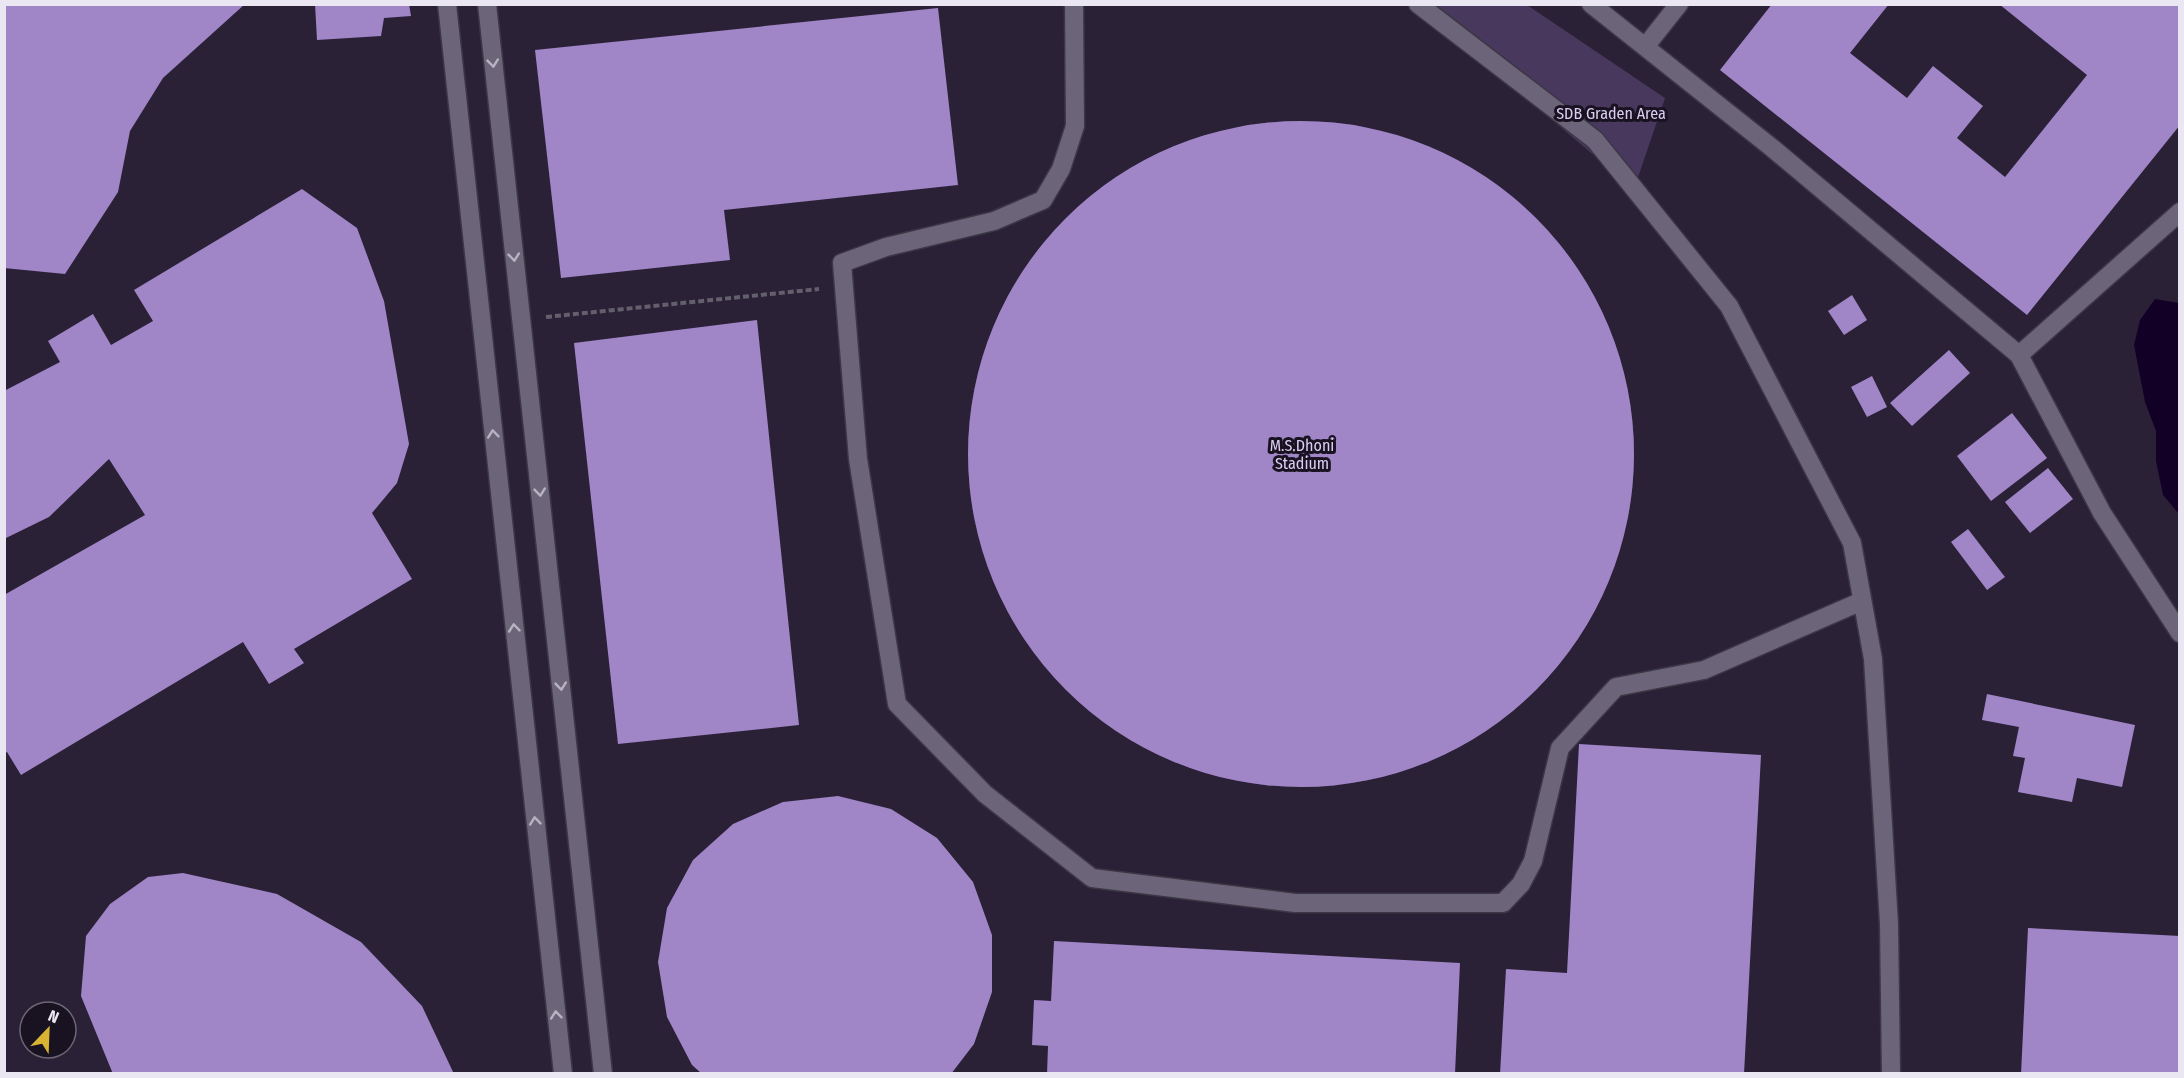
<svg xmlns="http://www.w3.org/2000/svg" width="2184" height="1078" font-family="'Fira Sans Condensed',sans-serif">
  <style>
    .built { fill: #2a2137; fill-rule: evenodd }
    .green { fill: #48385d }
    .water { fill: #130027 }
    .building { fill: #a085c7 }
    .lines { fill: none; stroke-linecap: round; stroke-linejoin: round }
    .minor-casing { stroke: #3c3744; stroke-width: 21 }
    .path { stroke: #645f6d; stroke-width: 4; stroke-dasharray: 6 3; stroke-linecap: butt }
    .minor { stroke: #6c6478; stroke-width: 18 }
    .oneway { stroke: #b8b3c1 }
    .labels { text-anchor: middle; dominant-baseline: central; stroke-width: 6; stroke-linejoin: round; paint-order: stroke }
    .park-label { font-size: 16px; fill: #dccef3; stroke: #181221 }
  </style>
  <rect width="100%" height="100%" fill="#211b2b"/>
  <path class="built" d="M5 5H2179V1073L5 1074ZM30 1012H66V1048H30Z"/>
  <path class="green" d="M1416 5H1527L1665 98 1634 189Z
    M968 454a333 333 0 1 1 666 0a333 333 0 1 1-666 0Z"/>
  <path class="water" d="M2155 299 2179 303V514L2163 495 2156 461V431L2145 402 2134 345 2140 320Z"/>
  <path class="building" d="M4 4H245L163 78 130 131 118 192 65 274 4 268Z
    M315 4H409L411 16 384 18 381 36 317 40Z
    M1772 4H1889L1850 53 1907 98 1933 66 1983 106 1957 138 2005 177 2087 75 1999 4H2180V125L2027 315 1720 70Z
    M938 8 958 185 724 210 730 260 561 278 535 50Z
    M968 454a333 333 0 1 1 666 0a333 333 0 1 1-666 0Z
    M302 189 357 228 384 301 409 444 397 483 372 513 412 579 294 649 304 663 269 684 243 642 21 775 7 752 4 753V595L145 515 109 459 49 517 4 539V391L60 362 48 341 93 314 111 345 153 321 134 290Z
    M1852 295 1867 320 1844 335 1828 311Z
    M757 320 799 725 618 744 574 343Z
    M1949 350 1970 373 1912 426 1890 403Z
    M1872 376 1887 407 1867 417 1851 387Z
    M2012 413 2047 458 1991 501 1957 456Z
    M2048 468 2073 499 2030 533 2005 502Z
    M1968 529 2005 577 1987 590 1951 542Z
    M1987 694 2135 725 2122 787 2077 778 2072 802 2018 792 2025 758 2013 756 2019 727 1982 720Z
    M1579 744 1761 755 1744 1074H1500L1506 969 1567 973Z
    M838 796 891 809 937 838 973 882 992 935V992L974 1044 951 1074H702L692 1065 667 1017 658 962 667 908 693 860 733 824 783 802Z
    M183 873 277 894 361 942 422 1006 454 1074H113L81 996 86 936 110 904 148 877Z
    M2028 928 2180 936V1074H2021Z
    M1054 941 1460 963 1455 1074H1047L1048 1046 1032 1045 1034 1000 1051 1001Z"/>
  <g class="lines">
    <defs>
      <path id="minor" d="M447 4 563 1074
        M487 4 603 1074
        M1074 4 1075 126 1061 169 1043 200 994 221 886 247 842 263 858 459 897 704 985 794 1092 878 1295 903H1503L1521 884 1533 861 1560 748 1616 687 1704 670 1862 601
        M1418 4 1595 140 1729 306 1852 543 1873 659 1889 924 1891 1074
        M1591 4 1771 147 2019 355 2102 513 2180 633
        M1645 47 1679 4
        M2019 355 2180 212"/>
    </defs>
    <use href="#minor" class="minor-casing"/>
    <path class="path" d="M546 317 819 289"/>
    <use href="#minor" class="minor"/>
  </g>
  <defs><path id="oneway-chevron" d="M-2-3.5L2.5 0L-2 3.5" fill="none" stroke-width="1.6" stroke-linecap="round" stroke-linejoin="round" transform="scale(1.5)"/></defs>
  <g class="oneway">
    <use href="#oneway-chevron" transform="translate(493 63) rotate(84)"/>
    <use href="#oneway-chevron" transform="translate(514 257) rotate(84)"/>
    <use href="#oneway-chevron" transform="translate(493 434) rotate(-96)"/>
    <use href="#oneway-chevron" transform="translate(540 492) rotate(84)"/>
    <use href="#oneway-chevron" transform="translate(514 628) rotate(-96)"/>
    <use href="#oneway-chevron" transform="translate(561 686) rotate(84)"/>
    <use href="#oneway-chevron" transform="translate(535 821) rotate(-96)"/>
    <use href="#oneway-chevron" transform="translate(556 1015) rotate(-96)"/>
  </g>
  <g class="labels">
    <g class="park-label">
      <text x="1611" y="113">SDB Graden Area</text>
      <text x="1302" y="445">M.S.Dhoni<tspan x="1302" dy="18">Stadium</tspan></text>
    </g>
  </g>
  <rect width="2184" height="1078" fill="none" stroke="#ebe7f2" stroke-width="12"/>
  <g transform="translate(48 1030) rotate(23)"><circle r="28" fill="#181221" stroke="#6c6775" stroke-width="1.5"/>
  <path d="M0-4.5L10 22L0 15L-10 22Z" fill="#d8b434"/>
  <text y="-9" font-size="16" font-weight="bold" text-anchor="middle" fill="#ebe7f2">N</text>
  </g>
</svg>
